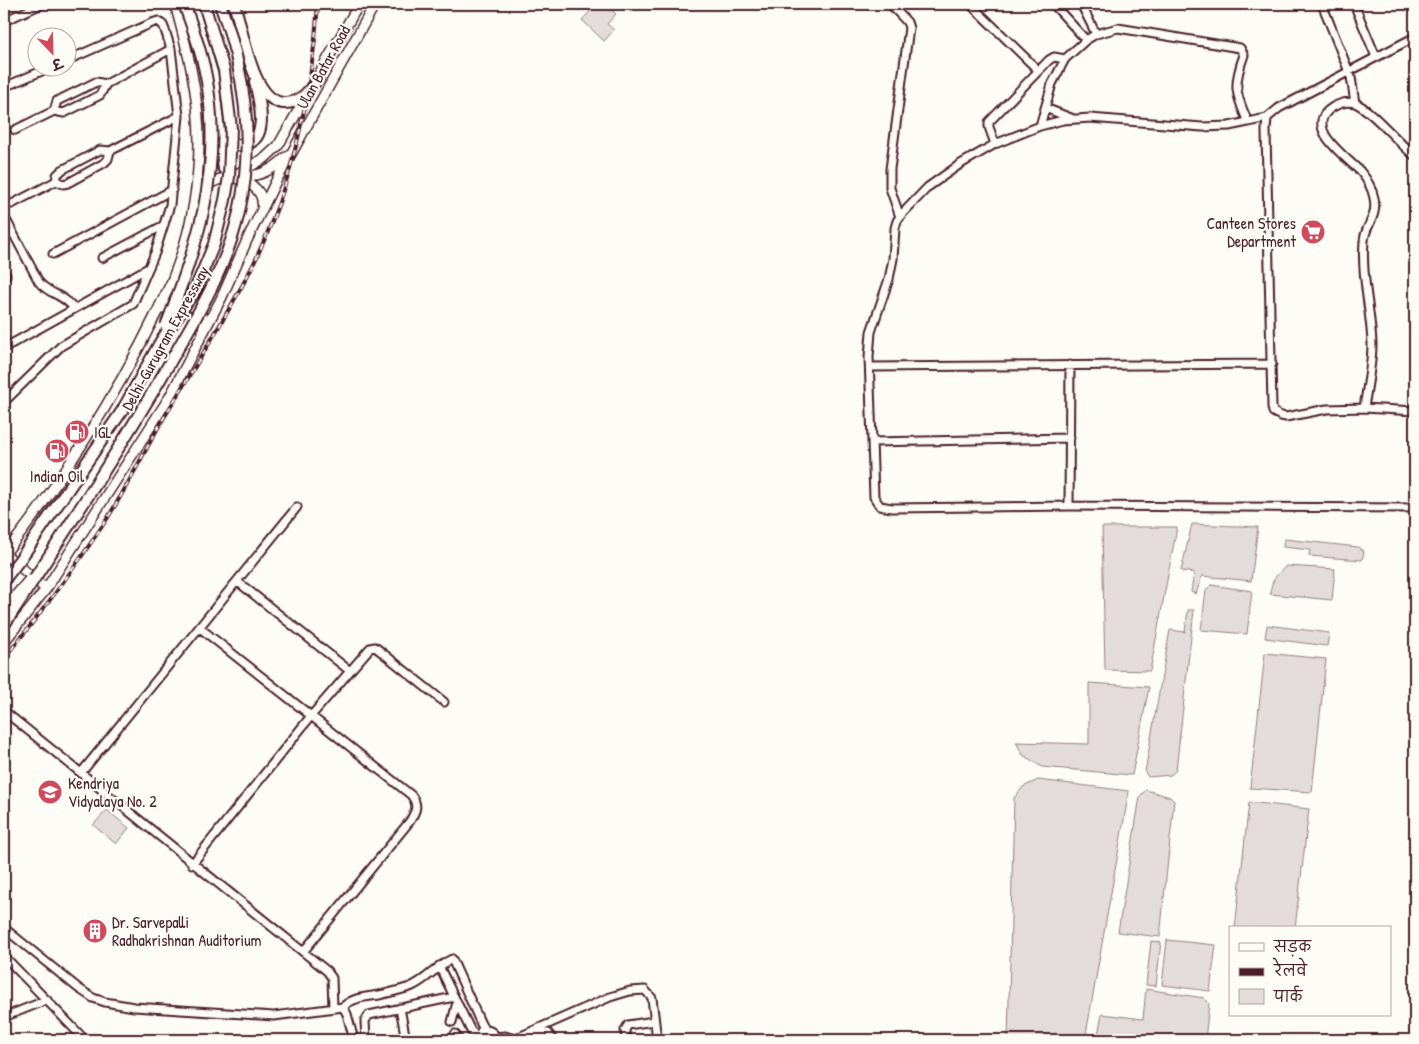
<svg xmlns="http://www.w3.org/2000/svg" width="1419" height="1044" font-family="'Patrick Hand','Playpen Sans Deva',sans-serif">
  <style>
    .green { fill: #e3dcda; stroke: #967e82 }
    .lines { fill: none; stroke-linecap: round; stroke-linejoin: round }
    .minor-casing { stroke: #4a1f2b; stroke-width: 11 }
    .major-casing { stroke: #4a1f2b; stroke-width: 12 }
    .highway-casing { stroke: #4a1f2b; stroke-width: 14 }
    .minor { stroke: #fdfcf7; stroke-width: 7 }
    .major { stroke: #fdfcf7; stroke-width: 9 }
    .highway { stroke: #fdfcf7; stroke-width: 10 }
    .rail-casing { stroke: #4a1f2b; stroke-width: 4 }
    .rail { stroke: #fdfcf7; stroke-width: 2; stroke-dasharray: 5.5; stroke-linecap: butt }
    .major-bridge-casing { stroke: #4a1f2b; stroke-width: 12; stroke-linecap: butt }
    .highway-bridge-casing { stroke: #4a1f2b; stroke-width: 14; stroke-linecap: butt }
    .major-bridge { stroke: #fdfcf7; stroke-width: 9 }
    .highway-bridge { stroke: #fdfcf7; stroke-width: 10 }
    .labels { text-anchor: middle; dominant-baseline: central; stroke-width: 4.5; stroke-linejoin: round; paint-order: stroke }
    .street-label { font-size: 16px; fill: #4a1f2b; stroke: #fdfcf7 }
    .poi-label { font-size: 16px; fill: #4a1f2b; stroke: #fdfcf7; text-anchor: start }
  </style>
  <rect width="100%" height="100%" fill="#fdfcf7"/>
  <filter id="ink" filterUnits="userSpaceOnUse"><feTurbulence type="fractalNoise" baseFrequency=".02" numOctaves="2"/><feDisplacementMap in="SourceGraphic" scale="10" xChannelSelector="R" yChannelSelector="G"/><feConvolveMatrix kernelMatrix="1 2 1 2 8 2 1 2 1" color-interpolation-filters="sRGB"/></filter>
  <g filter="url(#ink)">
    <path class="green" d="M597 4H605L616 14 607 24 614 30 604 41 582 20Z
      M1192 524 1258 527 1251 581 1202 576 1196 594 1191 592 1194 573 1181 571Z
      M1102 527H1177L1150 671 1105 670Z
      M1284 539 1358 547 1364 552 1362 560 1309 556 1310 550 1283 547Z
      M1286 566 1335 569 1332 600 1270 594C1271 581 1276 575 1286 566Z
      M1211 585 1252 591 1247 634 1201 630 1206 590Z
      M1188 610H1194L1176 770 1171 775 1148 777 1145 772 1170 630 1185 632Z
      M1267 625 1329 633 1327 646 1265 638Z
      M1265 653 1326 659 1312 792 1250 788Z
      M1089 683 1149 687 1132 775 1042 767 1023 755 1016 742 1089 744Z
      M1038 780 1129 791 1085 1040H1008L1014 798 1023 787Z
      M1146 790 1170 797 1174 801 1160 937 1118 932 1140 796Z
      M1249 802 1309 809 1295 928H1235Z
      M107 810 129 828 116 844 93 825Z
      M1167 940 1216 945 1210 991 1162 985Z
      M1151 941 1161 942 1156 986 1146 985Z
      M1146 989 1204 998 1209 1003 1205 1040H1097L1102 1014 1143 1019Z"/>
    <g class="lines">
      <defs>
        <path id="minor" d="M890 4 907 22 909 28 890 169V188L900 217
          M970 4 1038 70
          M1053 4 1086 40
          M1081 4 1096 34
          M1322 4 1351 77 1355 103
          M1354 4 1376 57
          M4 21 42 4
          M1415 37 1279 108 1267 118 1266 130 1272 407 1273 412 1281 416 1286 417 1327 409 1364 408 1415 411
          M4 87 49 68
          M1045 108 1071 118
          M54 111 57 101 96 82 106 84
          M1267 118 1229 126 1202 127 1090 118 1063 120 1040 126 995 144 959 165 928 187 902 214 897 221 895 228 893 259 889 279 871 332 869 357 874 497 880 506 892 508 1069 506 1415 508
          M1040 126 1052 84 1065 59 1086 40 1096 34 1118 28 1240 48 1244 55C1233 85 1235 93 1248 122
          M15 130 54 111 64 113 100 95 106 84 171 49
          M995 144 989 127V122L1049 60 1054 57 1065 59
          M56 181 57 175 62 170 100 150 110 151 179 116
          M12 204 56 181 63 184 68 183 104 163 108 159 110 151
          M4 216 39 282C49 295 64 294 74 309
          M4 237 12 232
          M53 254 172 190
          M102 258 164 225
          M4 277 6 275
          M4 348 148 268
          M870 367 1272 364
          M4 402 61 346 133 304 155 253 170 205 179 116 171 49 165 30 163 25 158 21 152 23 68 60
          M1364 408C1367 387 1372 365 1372 344 1371 310 1361 276 1364 241 1365 224 1378 219 1374 198 1372 188 1367 179 1360 171 1346 157 1301 126 1333 107 1340 103 1348 101 1355 103 1371 109 1399 144 1415 156
          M872 442 1070 438
          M1069 506 1070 365
          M238 582 350 671
          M200 628 411 795C419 805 416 811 410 821L303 952
          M4 711 327 971 332 978 333 1008
          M81 773 297 507
          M192 864 311 716 370 648 375 647 379 650 444 702
          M4 928 78 988 93 998 105 1002 134 1007 274 1016 343 1007 347 1014 354 1040
          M4 956 85 1040
          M439 966 471 1031 477 1036
          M343 1007C353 997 366 997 379 995 389 993 400 990 410 987 426 981 436 966 452 959L481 1024 485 1030
          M400 1008 406 1040
          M4 1017 47 1000
          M452 1022 457 1002
          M481 1031C489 1028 495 1032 496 1040
          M533 1033H548L553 1040
          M455 1034 459 1040
          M496 1037 505 1036 514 1039
          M366 1040 365 1021 369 1015 454 997
          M512 1040 610 997 630 991 645 990 652 998 657 1040
          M626 1040 625 1030 628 1025 654 1021"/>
        <path id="major" d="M237 174 265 158 278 146 359 4
          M240 175C257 179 274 169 286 157
          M204 188C210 183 218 179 226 178 243 176 266 189 262 209
          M158 311C175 296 209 303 203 331
          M4 553 46 589
          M4 554C33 520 58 481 83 443 110 401 135 357 157 312 162 300 169 289 173 278 190 235 199 187 199 141 199 93 187 49 175 4
          M4 642 46 589 169 398 222 297 248 238 276 181 375 4"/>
        <path id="highway" d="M192 4 213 76 220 141 224 169
          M234 4C243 28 251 100 283 103 301 104 309 91 318 78
          M225 139C231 144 236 146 243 145 271 140 259 100 255 82"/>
      </defs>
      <use href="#minor" class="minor-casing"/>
      <use href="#major" class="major-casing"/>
      <use href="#highway" class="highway-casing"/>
      <use href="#minor" class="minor"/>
      <use href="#major" class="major"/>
      <use href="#highway" class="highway"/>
      <defs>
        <path id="rail" d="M4 658C40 615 74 569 105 522 125 491 141 458 159 426 191 372 226 319 254 263 293 182 312 93 318 4"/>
      </defs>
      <use href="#rail" class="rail-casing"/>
      <use href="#rail" class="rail"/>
      <defs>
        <path id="major-bridge" d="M4 609 29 580"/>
        <path id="highway-bridge" d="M166 326C197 247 221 174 208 88 204 59 194 31 184 4
          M4 580 21 558 122 411 161 341 195 290 214 244 225 200 229 177 231 128 224 70 204 4
          M4 625C60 539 117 454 168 366 197 315 226 270 239 212 255 143 245 70 220 4"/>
      </defs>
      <use href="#major-bridge" class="major-bridge-casing"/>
      <use href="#highway-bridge" class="highway-bridge-casing"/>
      <use href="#major-bridge" class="major-bridge"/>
      <use href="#highway-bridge" class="highway-bridge"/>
    </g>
  </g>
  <defs>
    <symbol id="supermarket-disc" viewBox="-11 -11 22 22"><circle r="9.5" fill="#d1495b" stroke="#fdfcf7"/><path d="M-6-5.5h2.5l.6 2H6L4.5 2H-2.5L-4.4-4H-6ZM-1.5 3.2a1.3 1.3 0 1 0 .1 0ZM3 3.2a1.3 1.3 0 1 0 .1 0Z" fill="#fff"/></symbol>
    <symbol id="fuel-disc" viewBox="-11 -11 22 22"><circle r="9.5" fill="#d1495b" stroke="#fdfcf7"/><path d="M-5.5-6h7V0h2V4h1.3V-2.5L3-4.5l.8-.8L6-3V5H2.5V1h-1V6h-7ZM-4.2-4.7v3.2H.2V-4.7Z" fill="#fff"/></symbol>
    <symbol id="school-disc" viewBox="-11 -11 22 22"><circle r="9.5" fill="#d1495b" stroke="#fdfcf7"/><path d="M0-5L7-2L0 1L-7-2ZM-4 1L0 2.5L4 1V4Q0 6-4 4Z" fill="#fff"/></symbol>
    <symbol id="building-disc" viewBox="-11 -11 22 22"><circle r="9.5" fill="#d1495b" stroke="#fdfcf7"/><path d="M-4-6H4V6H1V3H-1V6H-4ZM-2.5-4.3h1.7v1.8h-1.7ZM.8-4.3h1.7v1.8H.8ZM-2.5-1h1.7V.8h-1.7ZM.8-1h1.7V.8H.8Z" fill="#fff"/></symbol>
  </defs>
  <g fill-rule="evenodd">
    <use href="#supermarket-disc" x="1299" y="218" width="28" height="28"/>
    <use href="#fuel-disc" x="63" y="418" width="28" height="28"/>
    <use href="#fuel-disc" x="43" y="437" width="28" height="28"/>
    <use href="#school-disc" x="36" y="778" width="28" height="28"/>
    <use href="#building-disc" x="81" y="917" width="28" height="28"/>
  </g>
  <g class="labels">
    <g class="street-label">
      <text transform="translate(323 67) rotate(-61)">Ulan Batar Road</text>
      <text transform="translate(165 338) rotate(-61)">Delhi-Gurugram Expressway</text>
    </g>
    <g class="poi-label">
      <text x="1296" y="223" text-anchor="end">Canteen Stores<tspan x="1296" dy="18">Department</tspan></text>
      <text x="94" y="432">IGL</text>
      <text x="57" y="476" text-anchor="middle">Indian Oil</text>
      <text x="68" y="783">Kendriya<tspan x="68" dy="18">Vidyalaya No. 2</tspan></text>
      <text x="112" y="922">Dr. Sarvepalli<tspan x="112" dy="18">Radhakrishnan Auditorium</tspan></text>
    </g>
  </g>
  <rect width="1419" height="1044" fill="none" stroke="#fdfcf7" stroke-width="20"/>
  <rect x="10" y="10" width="1399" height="1024" fill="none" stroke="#4a1f2b" stroke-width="2" filter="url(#ink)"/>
  <rect x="1229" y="926" width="162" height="90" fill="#fdfcf7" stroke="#b5a4a5"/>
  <rect x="1239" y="943" width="25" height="8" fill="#fdfcf7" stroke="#b5a4a5"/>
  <text x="1274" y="952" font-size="15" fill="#4a1f2b">सड़क</text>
  <rect x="1239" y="968" width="25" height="8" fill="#4a1f2b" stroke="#b5a4a5"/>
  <text x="1274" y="976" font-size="15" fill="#4a1f2b">रेलवे</text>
  <rect x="1239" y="989" width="25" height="15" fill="#e3dcda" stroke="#b5a4a5"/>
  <text x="1274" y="1002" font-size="15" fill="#4a1f2b">पार्क</text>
  <g transform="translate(52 52) rotate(157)"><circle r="24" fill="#fdfcf7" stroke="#b5a4a5"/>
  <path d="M0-4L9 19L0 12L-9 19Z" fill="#d1495b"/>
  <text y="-8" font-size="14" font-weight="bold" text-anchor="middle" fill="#4a1f2b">उ</text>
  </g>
</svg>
